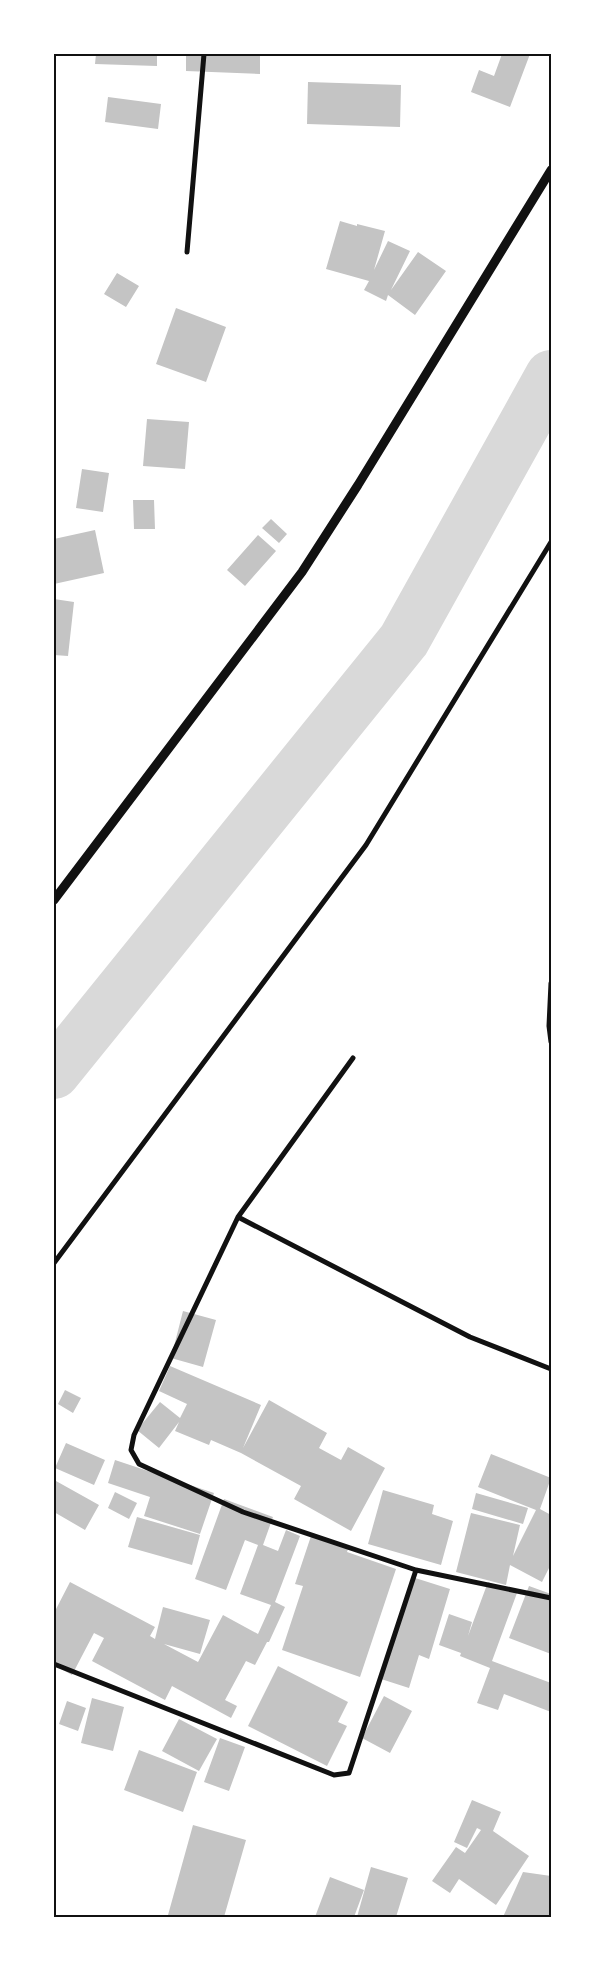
<svg xmlns="http://www.w3.org/2000/svg" width="605" height="1971" font-family="'Crimson Pro',serif">
  <style>
    .lines { fill: none; stroke-linecap: round; stroke-linejoin: round }
    .river { stroke: #d9d9d9; stroke-width: 52 }
    .building { fill: #c4c4c4 }
    .minor { stroke: #111; stroke-width: 5 }
    .tertiary { stroke: #111; stroke-width: 9 }
    .neatline { fill: none; stroke: #111; stroke-width: 2 }
  </style>
  <rect width="100%" height="100%" fill="#fff"/>
  <g class="lines">
    <path class="river" d="M54 1073 404 640 551 376"/>
  </g>
  <path class="building" d="M96 54H157V66L95 64Z
    M186 54H260V74L186 71Z
    M502 54H530L510 107 471 92 479 70 494 76Z
    M308 82 401 85 400 127 307 124Z
    M108 97 161 104 158 129 105 122Z
    M340 221 357 226V224L385 231 374 270 388 241 410 251 391 290 418 252 446 271 415 315 388 295 386 301 364 290 369 281 326 269Z
    M117 273 139 286 126 307 104 294Z
    M176 308 226 327 206 382 156 364Z
    M147 419 189 422 185 469 143 466Z
    M82 469 109 473 103 512 76 508Z
    M133 500H154L155 529H134Z
    M271 519 287 534 279 543 262 528Z
    M95 530 104 573 54 584V539Z
    M258 535 276 551 245 586 227 570Z
    M54 599 74 602 68 656 54 655Z
    M183 1311 216 1320 203 1367 171 1358Z
    M170 1366 261 1405 243 1448 269 1400 327 1433 319 1448 341 1460 348 1447 385 1468 351 1531 294 1499 301 1486 241 1453 211 1440 209 1445 175 1431 179 1422 159 1448 137 1430 160 1402 180 1418 187 1404 159 1391Z
    M65 1390 81 1398 73 1413 58 1404Z
    M66 1443 105 1460 94 1485 55 1468Z
    M491 1454 551 1478 540 1509 551 1515V1564L542 1582 510 1565 506 1585 456 1572 471 1513 520 1525 513 1556 536 1510 478 1487Z
    M115 1460 214 1493 200 1534 144 1516 150 1497 108 1483Z
    M56 1481 99 1505 85 1530 54 1512V1485Z
    M383 1490 434 1505 432 1514 453 1521 441 1565 368 1544Z
    M115 1492 137 1503 129 1519 108 1508Z
    M476 1493 528 1508 523 1524 472 1509Z
    M224 1499 273 1517 263 1545 278 1551 286 1530 300 1536 275 1602 285 1607 269 1642H267L255 1665 246 1661 225 1700 237 1706 231 1718 172 1686 165 1700 92 1661 104 1638 94 1633 72 1675 54 1665V1613L70 1582 155 1627 150 1636 155 1639 163 1607 210 1620 200 1654 164 1644 198 1662 223 1615 258 1634 271 1605 240 1594 258 1545 245 1540 226 1590 195 1579Z
    M137 1517 200 1535 192 1565 128 1547Z
    M312 1533 349 1546 347 1552 396 1569 360 1677 282 1650 303 1586 295 1584Z
    M412 1577 450 1589 429 1659 419 1655 409 1688 381 1679Z
    M488 1582 517 1593 492 1661 551 1683V1712L504 1694 498 1710 477 1703 490 1668 460 1656 461 1653 439 1645 449 1614 472 1622 468 1636Z
    M529 1586 551 1594V1654L509 1638Z
    M278 1666 348 1702 338 1722 347 1726 327 1766 248 1726Z
    M384 1696 412 1711 390 1753 362 1738Z
    M92 1698 124 1707 113 1751 81 1743Z
    M67 1701 86 1708 78 1731 59 1724Z
    M179 1719 217 1739 199 1771 162 1751Z
    M220 1738 245 1747 229 1791 204 1782Z
    M139 1750 197 1772 183 1812 124 1790Z
    M472 1800 501 1812 493 1831 529 1856 496 1905 459 1879 450 1893 432 1881 456 1847 465 1853 481 1830 477 1828 467 1848 454 1842Z
    M193 1825 246 1840 224 1917H175L168 1915Z
    M371 1867 408 1878 396 1917H357Z
    M523 1872 551 1876V1917H503Z
    M330 1877 364 1890 354 1917H315Z"/>
  <g class="lines">
    <path class="minor" d="M187 252 204 54
      M551 983 549 1026 551 1042
      M353 1058 238 1217 134 1435 131 1450 139 1464 243 1512 416 1570 551 1598
      M238 1217 470 1337 551 1369
      M54 1263 366 845 551 542
      M54 1664 334 1775 349 1773 416 1570"/>
    <path class="tertiary" d="M54 900 302 572 358 485 551 170"/>
  </g>
  <rect width="605" height="1971" fill="none" stroke="#ffffff" stroke-width="110"/>
  <rect x="55" y="55" width="495" height="1861" class="neatline"/>
</svg>
